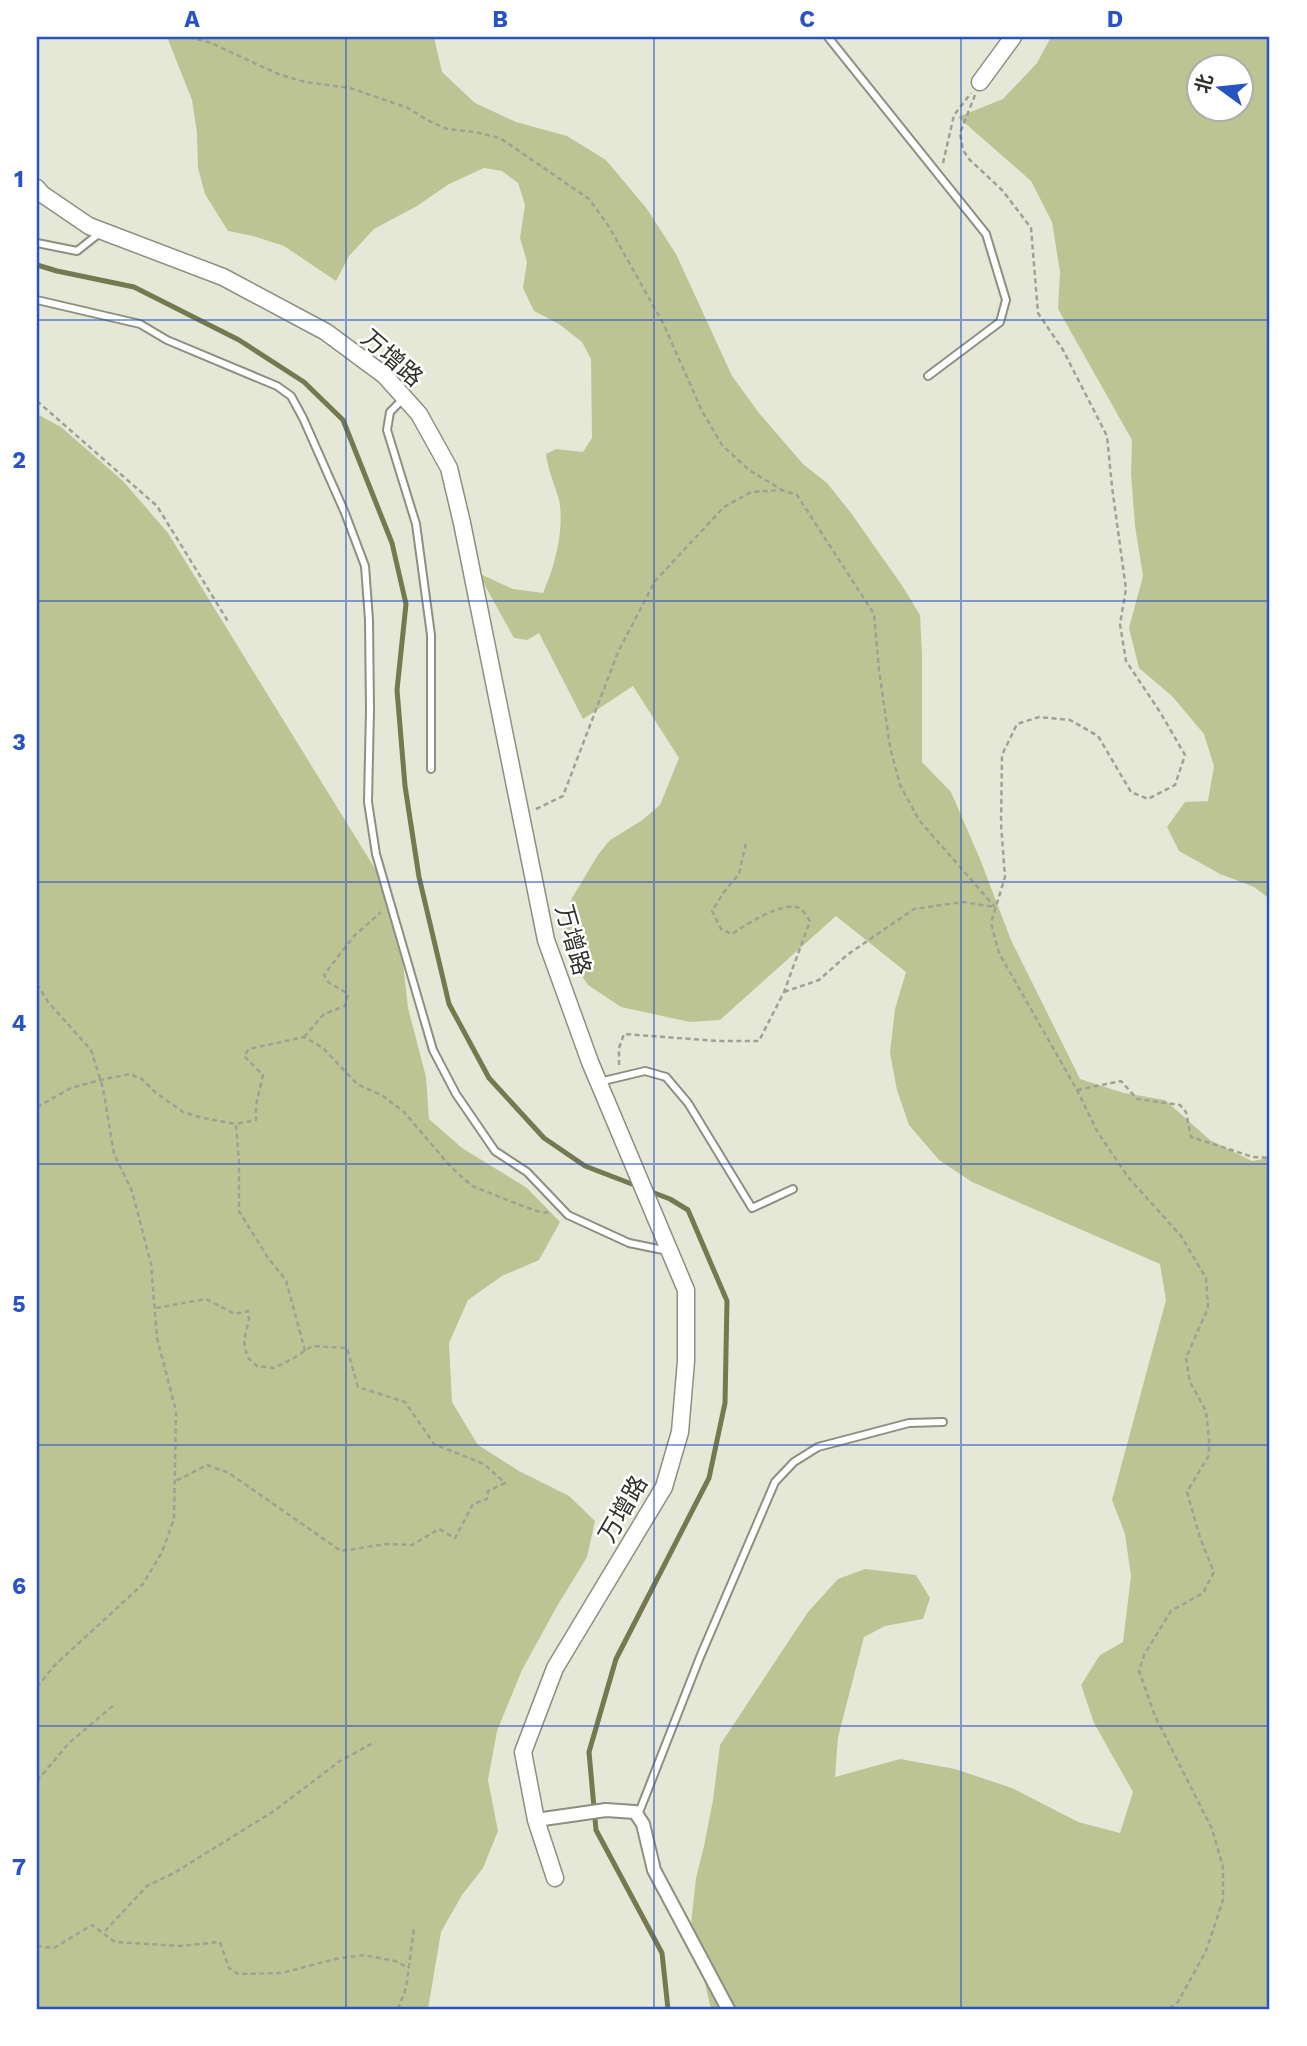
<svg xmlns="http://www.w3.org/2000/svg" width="1307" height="2046" font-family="'Work Sans','Noto Sans SC',sans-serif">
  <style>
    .green { fill: #bdc493; fill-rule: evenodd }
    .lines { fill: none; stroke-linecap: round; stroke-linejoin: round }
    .stream { stroke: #74794f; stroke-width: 5 }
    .service-casing { stroke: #8d9080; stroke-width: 10 }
    .minor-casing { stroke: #8d9080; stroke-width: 16 }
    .tertiary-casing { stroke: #8d9080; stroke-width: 19 }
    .path { stroke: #9fa194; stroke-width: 2.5; stroke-dasharray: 5 3.5; stroke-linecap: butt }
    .service { stroke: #fff; stroke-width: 6 }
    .minor { stroke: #fff; stroke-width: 12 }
    .tertiary { stroke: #fff; stroke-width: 16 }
    .grid { fill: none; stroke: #2853c2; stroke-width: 2; stroke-opacity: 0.55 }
    .labels { text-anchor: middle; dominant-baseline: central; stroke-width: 5; stroke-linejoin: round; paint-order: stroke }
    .street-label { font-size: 24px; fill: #31322b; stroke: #fff }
    .neatline { fill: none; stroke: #2853c2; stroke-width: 2.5 }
    .grid-label { font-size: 23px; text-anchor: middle; font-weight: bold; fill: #2853c2 }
  </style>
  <rect width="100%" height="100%" fill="#e5e8d6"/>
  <path class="green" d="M167 37H434L442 72 475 103 516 122 567 136 606 160 647 209 676 254 732 376 759 413 803 464 827 483 851 513 903 587 920 615 922 655V762L951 792 980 859 1011 940 1080 1079 1124 1093 1165 1100 1210 1140 1252 1161 1270 1158V2009H711L691 1924 696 1878 704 1846 713 1800 720 1745 808 1612 838 1579 865 1569 916 1575 930 1598 923 1619 885 1626 864 1637 838 1737 835 1777 900 1759 955 1769 1012 1788 1078 1822 1120 1833 1133 1792 1094 1723 1081 1685 1100 1655 1123 1642 1131 1576 1125 1534 1112 1500 1166 1300 1160 1264 972 1182 939 1160 909 1125 897 1090 890 1053 895 1009 906 972 836 916 720 1020 690 1022 621 1007 588 985 571 960 563 932 572 898 598 855 610 840 641 821 660 805 679 758 633 686 583 719 539 633 527 640 514 638 478 573 513 589 543 593C555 567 566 524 558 496 553 481 548 469 546 454L556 449 583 452 592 438 591 359 582 342 559 324 534 311 523 288 527 262 520 238 525 205 518 183 502 171 484 168 449 184 417 206 374 229 349 256 336 281 284 246 253 236 228 231 205 194 198 168 197 133 192 100Z
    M1051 37H1270V899L1254 887 1220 874 1179 851 1167 827 1185 802 1208 801 1214 766 1204 734 1172 696 1139 668 1129 628 1143 576 1135 526 1131 474 1132 440 1058 309 1060 272 1052 222 1031 181 958 117 1003 99 1037 63ZM1198 66H1240V108H1198Z
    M37 414 61 427 123 481 168 533 377 872 401 945 408 1008 426 1077 429 1119 462 1148 527 1188 560 1222 539 1260 502 1276 468 1300 449 1343 452 1402 478 1445 519 1471 569 1496 595 1521 587 1557 556 1608 522 1670 497 1731 488 1780 498 1831 483 1868 462 1895 441 1932 428 2009H37Z"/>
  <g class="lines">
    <path class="stream" d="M37 265 57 271 134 287 239 340 304 382 343 420 392 543 406 604 397 690 405 786 419 877 449 1004 489 1078 544 1138 585 1166 637 1186
      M649 1191 670 1199 688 1210 727 1301 725 1403 709 1478 616 1659 589 1752 596 1830 662 1953 668 2009"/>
    <defs>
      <path id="service" d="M828 37 986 234 1006 300 1000 322 928 376
        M37 243 77 251 101 232
        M37 300 140 324 167 340 277 386 291 396 303 418 345 513 365 566 369 620 370 710 368 802 376 854 433 1050 456 1094 495 1151 527 1172 568 1215 629 1243 668 1251
        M402 400 390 412 387 430 416 524 431 635V769
        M599 1082 645 1071 666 1077 688 1103 752 1208 793 1189
        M638 1815 700 1657 775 1482 794 1462 818 1447 909 1423 943 1422"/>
      <path id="minor" d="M536 1820 606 1810 635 1812 643 1824 654 1870 728 2009"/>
      <path id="tertiary" d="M980 82 1013 37
        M37 188 42 194 89 226 223 277 326 332 384 375 419 414 449 468 462 523 546 940 590 1062 686 1290V1361L680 1432 664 1487 555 1668 523 1752 536 1820 555 1878"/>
    </defs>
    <use href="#service" class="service-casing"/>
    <use href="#minor" class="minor-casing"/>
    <use href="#tertiary" class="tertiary-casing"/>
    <path class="path" d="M189 37 211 43 278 74 305 82 350 88 408 108 427 120 447 129 475 132 500 138 589 199 608 225 664 325 702 411 722 445 749 470 782 490
      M975 95 960 133 963 150 969 159 1003 191 1031 228 1038 313 1063 350 1107 436 1112 487 1126 589 1120 624 1126 661 1160 712 1185 755 1175 785 1148 799 1131 792 1098 736 1070 720 1039 717 1017 724 1002 755 1001 824 1005 877 991 923 999 953 1077 1090 1097 1131 1128 1177 1181 1236 1206 1278 1208 1308 1186 1358 1190 1382 1206 1411 1209 1439V1455L1187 1492 1200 1538 1214 1572 1203 1593 1171 1611 1144 1655 1139 1671 1155 1716 1212 1829 1223 1867V1900L1206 1951 1178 2002 1169 2009
      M943 163 954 115 971 93
      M37 401 157 506 229 623
      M536 809 563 796 618 652 655 581 724 507 751 492 782 490 797 495 874 614 879 670 890 747 900 785 919 820 995 907
      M37 984 48 1002 91 1050 103 1088 114 1154 132 1191 151 1264 157 1338 176 1411 174 1519 162 1552 143 1584 54 1666 37 1687
      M784 992 819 980 847 955 914 909 963 902 995 907
      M304 1037 324 1014 345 1006 348 994 328 982 324 975 354 936 381 912
      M619 1065V1048L624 1034 719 1041H759L784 992 810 921C807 917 804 911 799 908 784 900 745 925 732 934L721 929 712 911 724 892 739 874 746 843
      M1077 1090 1121 1081 1137 1099 1180 1105 1186 1112 1191 1137 1253 1157 1270 1158
      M37 1107 71 1088 100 1080 130 1074 142 1079 155 1092 183 1112 203 1118 236 1124
      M156 1308 206 1299 235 1314 248 1311 249 1319 244 1341 247 1357 257 1366 274 1368 294 1358 312 1346 347 1348 358 1387 405 1402 434 1444 484 1464 505 1483 488 1491 487 1499 473 1504 455 1538 439 1529 412 1545 386 1544 341 1551 229 1473 207 1465 174 1482
      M305 1351 286 1280 268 1258 239 1211V1162L236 1124 256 1120V1105L263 1075 244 1056 249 1049 304 1037 323 1048 357 1084 383 1096 404 1112 451 1167 472 1186 520 1205 540 1212 551 1213
      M37 1781 69 1743 115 1704
      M105 1931 147 1886 174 1873 274 1811 340 1761 375 1742
      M37 1946 54 1948 92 1925 115 1942 180 1946 220 1942 229 1968 238 1974 282 1973 335 1959 364 1955 395 1961 409 1968
      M398 2009 406 1988 414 1928"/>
    <use href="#service" class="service"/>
    <use href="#minor" class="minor"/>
    <use href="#tertiary" class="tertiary"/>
  </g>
  <path class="grid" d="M346 37V2009M654 37V2009M961 37V2009M37 320H1270M37 601H1270M37 882H1270M37 1164H1270M37 1445H1270M37 1726H1270"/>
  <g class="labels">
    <g class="street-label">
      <text transform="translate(392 358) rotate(41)">万增路</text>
      <text transform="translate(573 940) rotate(74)">万增路</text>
      <text transform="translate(623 1509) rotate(-60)">万增路</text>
    </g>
  </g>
  <rect width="1307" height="2046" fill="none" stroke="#ffffff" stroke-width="77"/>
  <g transform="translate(1220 88) rotate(285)"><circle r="33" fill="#ffffff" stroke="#adadaa" stroke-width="2"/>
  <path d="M0-5L12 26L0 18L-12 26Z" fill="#2853c2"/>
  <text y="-10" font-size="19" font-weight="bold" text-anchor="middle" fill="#31322b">北</text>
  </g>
  <rect x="38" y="38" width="1230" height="1970" class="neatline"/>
  <g class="grid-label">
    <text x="192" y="27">A</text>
    <text x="500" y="27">B</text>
    <text x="807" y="27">C</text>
    <text x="1115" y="27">D</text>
    <text x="19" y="187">1</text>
    <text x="19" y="468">2</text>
    <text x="19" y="750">3</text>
    <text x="19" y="1031">4</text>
    <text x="19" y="1312">5</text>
    <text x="19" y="1594">6</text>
    <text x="19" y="1875">7</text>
  </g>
</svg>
